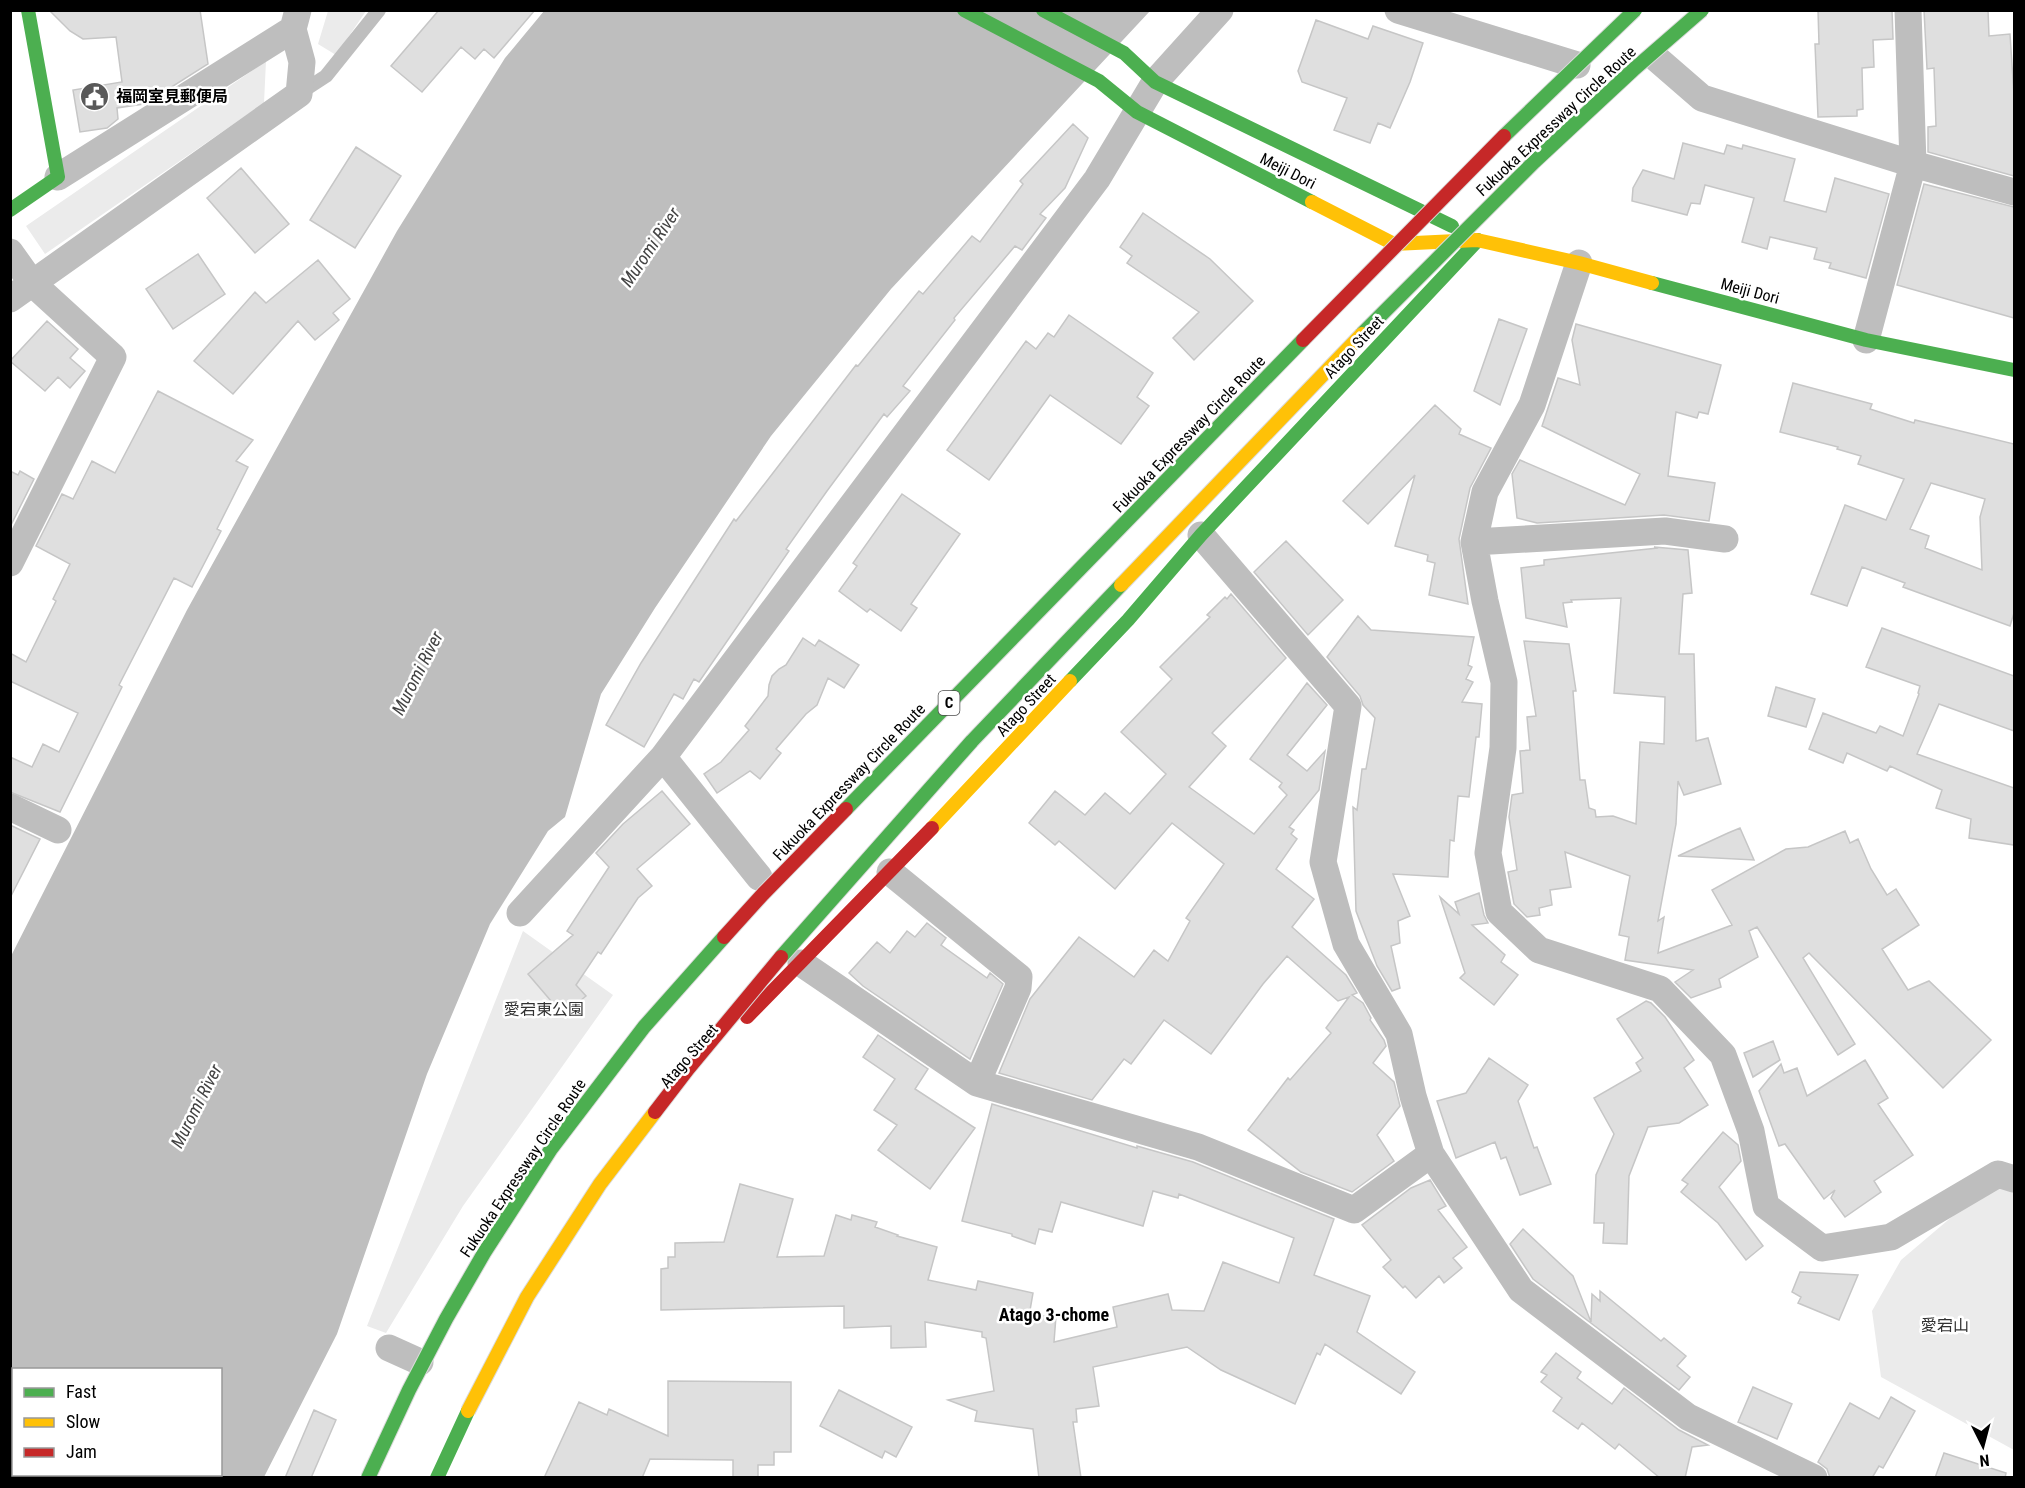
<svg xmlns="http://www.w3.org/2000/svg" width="2025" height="1488" font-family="'Roboto Condensed','Noto Sans JP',sans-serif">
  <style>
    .green { fill: #ebebeb }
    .water { fill: #bebebe; fill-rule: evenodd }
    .building { fill: #dfdfdf; stroke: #c6c6c6; stroke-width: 1.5; fill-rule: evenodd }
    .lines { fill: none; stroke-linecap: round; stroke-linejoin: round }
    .lane { stroke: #bebebe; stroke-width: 14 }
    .street { stroke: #bebebe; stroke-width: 27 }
    .fast { stroke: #4caf50; stroke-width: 14 }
    .slow { stroke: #ffc107; stroke-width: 14 }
    .jam { stroke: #c62828; stroke-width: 14 }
    .fast-bridge-casing { stroke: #dbdbdb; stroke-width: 16; stroke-linecap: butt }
    .slow-bridge-casing { stroke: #dbdbdb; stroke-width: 16; stroke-linecap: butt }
    .jam-bridge-casing { stroke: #dbdbdb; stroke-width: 16; stroke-linecap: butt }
    .fast-bridge { stroke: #4caf50; stroke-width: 14 }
    .slow-bridge { stroke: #ffc107; stroke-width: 14 }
    .jam-bridge { stroke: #c62828; stroke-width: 14 }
    .labels { text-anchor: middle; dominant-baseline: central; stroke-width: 5; stroke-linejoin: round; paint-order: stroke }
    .shield { fill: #fff; stroke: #4c4c4c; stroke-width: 1.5 }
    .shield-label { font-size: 15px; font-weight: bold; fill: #000 }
    .poi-label { font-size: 16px; font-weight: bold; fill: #000; stroke: #fff; text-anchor: start }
    .street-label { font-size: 16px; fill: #000; stroke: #fff }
    .park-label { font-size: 16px; fill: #323232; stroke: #fff }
    .water-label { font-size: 18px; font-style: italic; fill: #434343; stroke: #fff }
    .neighbourhood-label { font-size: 18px; font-weight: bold; fill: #000; stroke: #fff }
  </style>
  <rect width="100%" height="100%" fill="#fff"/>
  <path class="green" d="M328 11H366L336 55 318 44Z
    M266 61 264 103 45 254 26 226Z
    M523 931 613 995 463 1206 386 1333 367 1326Z
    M2014 1164V1450L1881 1377 1872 1311 1901 1260Z"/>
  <path class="water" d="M544 11H1150L891 289 771 436 655 608 601 694 565 817 548 831 490 924 427 1074 337 1334 264 1477H11L10 958 187 610 397 231 505 58ZM14 1370H220V1474H14Z"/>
  <path class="building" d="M49 10H200L208 64 170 88 147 91 148 102 144 104 117 108 118 119 107 128 80 132 73 90 122 82 116 37 83 39 70 31Z
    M439 10H535L494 58 484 49 475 59 461 47 422 92 391 66Z
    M1818 10H1892L1893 39 1873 40 1874 67 1862 68 1863 109 1857 110V116L1818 117 1815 44H1819Z
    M1924 10H1988L1989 36 2010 34 2014 95V176L1928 152V127L1936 126 1934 68 1927 69Z
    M1316 20 1368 39 1373 26 1423 43 1410 82 1390 128 1378 123 1370 143 1334 130 1347 98 1302 82 1298 71Z
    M1073 124 1088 138 1065 188 1040 214 1046 218 1022 250 1015 246 954 318 955 320 903 386 910 391 887 417 884 414 827 491 786 549 789 551 699 682 694 679 683 699 674 694 644 747 606 725 641 663 734 519 736 521 856 365 858 366 919 291 923 294 972 236 980 242 1023 184 1020 181Z
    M1683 143 1724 154 1727 145 1742 149 1743 145 1795 159 1784 201 1826 212 1835 178 1889 194 1866 278 1829 268 1831 263 1814 259 1817 248 1770 237 1767 249 1742 242 1754 198 1705 185 1700 204 1691 203 1687 215 1632 201 1633 188 1643 170 1674 179Z
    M356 147 401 176 355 248 310 220Z
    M241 168 289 224 255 253 207 198Z
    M1924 184 2014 207V318L1897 285Z
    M1143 213 1210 259 1253 301 1194 360 1173 338 1199 312 1127 263 1132 256 1120 247Z
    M198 254 225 294 173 329 146 289Z
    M318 260 350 299 333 313 339 320 315 340 298 321 233 394 194 361 255 292 266 303Z
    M1069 315 1153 373 1137 397 1149 406 1121 444 1050 395 989 480 947 450 1026 341 1036 349 1048 333 1054 337Z
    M1499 319 1527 329 1500 405 1474 391Z
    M47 321 78 349 70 358 85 371 70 388 58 377 45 391 10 361Z
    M1576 324 1721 365 1708 414 1699 412 1697 418 1676 412 1668 476 1715 483 1709 521 1664 515 1537 523 1517 518 1512 474 1520 460 1625 505 1640 474 1542 426 1558 378 1580 385 1572 340Z
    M1793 383 1872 404 1870 409 1914 423 1915 420 2014 444V613L2010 626 1903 587 1905 583 1862 567 1847 606 1811 594 1845 505 1886 520 1904 479 1858 464 1861 456 1837 449 1838 447 1780 432ZM1931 483 1985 499 1980 517 1982 570 1925 548 1929 536 1910 529Z
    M158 391 253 440 236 461 248 467 217 529 221 531 192 587 174 578 119 685 122 687 60 812 10 792V757L32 767 43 744 59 752 78 713 10 681V653L26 662 56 601 53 599 70 564 36 546 62 494 73 499 92 461 115 473Z
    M1435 405 1461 429 1459 434 1491 448 1470 488 1459 539 1468 604 1429 595 1435 563 1427 561 1428 555 1395 546 1415 475 1368 524 1343 501Z
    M10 471 18 475 20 471 34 479 10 527Z
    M902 494 960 534 911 604 917 608 901 631 870 609 867 612 839 591 857 566 853 563Z
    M1286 541 1343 600 1308 635 1254 572Z
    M1654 547 1688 550 1692 593 1683 594 1679 654H1694L1696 741 1708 738 1721 784 1684 795 1678 781 1676 824 1658 921 1664 917 1658 953 1732 925 1712 890 1786 849 1808 847 1845 831 1850 843 1858 839 1871 869 1887 895 1896 889 1919 925 1882 949 1908 990 1929 981 1991 1040 1943 1088 1809 953 1803 958 1855 1044 1838 1055 1757 927 1749 931 1758 957 1719 979 1721 987 1691 998 1675 982 1693 970 1625 960 1629 937 1619 935 1630 876 1565 852 1571 887 1550 890 1552 905 1539 908 1540 915 1527 917 1514 904 1508 872 1517 870 1509 817 1512 795 1523 793 1520 751 1530 750 1527 717 1536 716 1524 641 1569 644 1576 691H1573L1580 780H1585L1589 808 1595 810 1596 817 1613 816 1636 824 1640 742 1664 744 1665 697 1614 693 1621 598 1571 600 1572 602 1563 603 1567 627 1526 618 1521 568 1544 565V560L1658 548Z
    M1231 594 1286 658 1212 733 1226 746 1189 787 1254 834 1287 795 1279 787 1282 783 1250 759 1307 683 1327 705 1287 755 1307 771 1325 751 1319 790 1289 827 1294 830 1291 834 1297 839 1276 869 1314 899 1292 927 1346 975 1357 993 1352 995 1363 1003 1371 1018 1370 1020 1384 1040 1386 1046 1373 1063 1394 1082 1400 1106 1377 1135 1394 1161 1352 1192 1301 1172 1248 1130 1288 1078 1290 1080 1331 1033 1326 1028 1349 997 1338 1001 1287 956 1263 984 1211 1054 1164 1020 1131 1064 1124 1059 1092 1100 999 1073 1030 999 1079 937 1134 977 1154 950 1168 961 1190 921 1186 918 1224 864 1172 823 1115 889 1059 841 1055 845 1029 823 1055 791 1085 815 1105 793 1130 814 1166 774 1121 732 1172 679 1160 667 1210 617 1207 615 1225 597 1227 599Z
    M1358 616 1371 630 1474 637 1468 665 1472 667 1466 679 1473 682 1462 702 1482 704 1479 737H1476L1469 797 1458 796 1454 841 1450 840 1448 877 1393 874 1410 916 1398 921 1400 943 1391 946 1400 988 1392 991 1377 966 1356 911 1353 807 1357 810 1362 769H1366L1375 718 1363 705 1360 696 1327 657Z
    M1882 628 2014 676V731L1939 704 1917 754 2014 788V845L1969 838 1971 819 1936 808 1942 790 1890 766 1887 771 1847 753 1843 763 1809 749 1823 713 1876 733 1880 726 1903 736 1919 694 1918 693 1920 686 1866 667Z
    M803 638 815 646 819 640 859 665 844 688 828 678 817 705 806 714 776 749 781 753 760 779 750 771 717 793 704 774 721 762 749 730 745 726 768 696 769 685 772 676 779 669 786 665Z
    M1776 687 1815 699 1806 727 1768 716Z
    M662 791 690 824 637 869 652 886 638 898 601 954 598 952 576 985 586 996 563 1015 528 974 573 935 567 931 609 867 596 853 623 824Z
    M10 825 40 839 10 898Z
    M1740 828 1754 860 1678 856 1728 833Z
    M1479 893 1484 915 1488 923 1472 925 1505 955 1501 962 1518 975 1494 1005 1460 978 1465 973 1440 897 1459 914 1455 902Z
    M927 923 946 938 941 945 987 978 990 973 1003 984 970 1059 863 986 849 973 877 942 890 953 907 931 915 937Z
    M1646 1001 1651 1003 1665 1017 1694 1060 1684 1068 1708 1105 1679 1123 1648 1127 1629 1176 1627 1244 1603 1243 1604 1223H1594L1596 1175 1614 1134 1594 1098 1641 1071 1636 1063 1643 1058 1617 1019Z
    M878 1035 928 1069 915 1089 975 1128 930 1189 878 1150 897 1125 874 1110 895 1079 863 1057Z
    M1773 1041 1780 1060 1753 1077 1744 1053Z
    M1489 1058 1528 1085 1518 1101 1534 1148 1537 1147 1551 1184 1520 1195 1506 1157 1501 1159 1495 1142 1456 1158 1437 1101 1466 1093Z
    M1865 1060 1888 1098 1878 1104 1913 1155 1874 1181 1881 1192 1845 1217 1831 1198 1835 1190 1824 1199 1785 1144 1779 1146 1759 1091 1781 1064 1784 1073 1797 1068 1807 1096Z
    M992 1104 1137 1148V1146L1193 1162 1334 1219 1314 1275 1370 1296 1357 1332 1415 1372 1401 1394 1325 1344 1320 1355 1317 1353 1295 1404 1221 1370 1187 1347 1093 1367 1099 1406 1076 1409 1077 1422H1073L1081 1478H1039L1033 1429 975 1421 977 1411 948 1400 994 1391 986 1338 982 1337V1332L925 1322 926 1347 891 1348V1326L844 1328V1306L661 1310V1269L668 1268V1257H675V1243L724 1242 740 1184 793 1199 777 1257 824 1256 836 1215 851 1220 852 1215 877 1222 875 1227 898 1235 897 1236 937 1247 928 1280 976 1290 978 1281 1033 1293 1029 1316H1056L1054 1342 1117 1327 1113 1307 1168 1294 1172 1310 1204 1311 1223 1262 1279 1283 1294 1238 1179 1194 1178 1198 1153 1191 1143 1226 1061 1202 1052 1232 1039 1229 1035 1244 1012 1236V1234L962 1221Z
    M1723 1132 1738 1145 1741 1161 1719 1187 1763 1246 1746 1260 1718 1223 1681 1192 1688 1184 1682 1180Z
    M1430 1180 1446 1206 1438 1210 1467 1247 1453 1258 1462 1268 1444 1283 1439 1276 1416 1298 1405 1286 1403 1288 1383 1267 1391 1260 1362 1225 1411 1188Z
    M1523 1229 1573 1276 1591 1322 1592 1294 1600 1301V1291L1661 1341 1664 1338 1686 1356 1677 1366 1690 1377 1679 1390 1533 1279 1510 1244Z
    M1800 1272 1858 1275 1839 1320 1798 1303 1801 1297 1792 1292Z
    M1556 1353 1581 1372 1577 1378 1612 1404 1624 1388 1679 1430 1708 1445 1692 1447 1685 1478H1660L1619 1444 1615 1449 1582 1423 1578 1429 1553 1411 1562 1398 1541 1382 1547 1375 1541 1372Z
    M668 1381 791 1382V1452H774V1465H758V1478H733V1460L650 1459 642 1478H544L579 1402 607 1415 609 1409 668 1436Z
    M1753 1387 1792 1404 1777 1439 1738 1422Z
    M839 1390 912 1427 896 1457 885 1451 882 1458 820 1426Z
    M1891 1397 1915 1411 1883 1468 1879 1466 1872 1478H1830L1827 1469 1818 1462 1850 1403 1879 1419Z
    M314 1410 336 1420 311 1478H285Z
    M1944 1453 2006 1473 2005 1478H1935Z"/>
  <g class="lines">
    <path class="lane" d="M300 93 326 76 379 10"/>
    <path class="street" d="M1398 10 1577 65
      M1657 59 1702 98 1913 164 2014 192
      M58 177 293 29 298 10
      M10 252 32 283 113 357 10 563
      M1579 263 1532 405 1485 492 1474 542 1485 601 1504 682 1503 748 1488 853 1499 912 1539 950 1660 989 1723 1055 1751 1131 1766 1206 1822 1248 1891 1237 1998 1174 2014 1179
      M10 299 299 94 302 62 293 29
      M1866 340 1913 164 1908 10
      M1201 535 1348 706 1323 862 1346 944 1399 1034 1413 1096 1431 1154 1521 1290 1688 1417 1814 1478
      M1474 542 1665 531 1725 539
      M663 757 759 877
      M10 807 58 830
      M890 872 1019 977 1018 988 977 1083
      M520 913 663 757 1097 179 1155 82 1220 10
      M801 963 977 1083 1198 1147 1354 1210 1431 1154
      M389 1348 420 1362"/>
    <path class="fast" d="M964 10 1099 81 1137 112 1312 202
      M1043 10 1124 53 1155 82 1452 226
      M10 210 58 177 28 10
      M1652 283 1866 340 2014 370
      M1070 681 1128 620 1201 535 1478 240
      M437 1478 468 1411"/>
    <path class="slow" d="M1312 202 1394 244 1477 240 1579 263 1652 283
      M932 828 1070 681"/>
    <path class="jam" d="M747 1017 932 828"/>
    <defs>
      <path id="fast-bridge" d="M1504 136 1635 10
        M1362 334 1534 162 1633 70 1702 10
        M846 809 1303 340
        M781 957 972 741 1121 585
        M368 1478 409 1390 446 1319 484 1253 551 1149 644 1027 724 937"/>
      <path id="slow-bridge" d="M1121 585 1362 334
        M468 1411 527 1297 600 1184 655 1112"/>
      <path id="jam-bridge" d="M1303 340 1504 136
        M724 937 763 894 846 809
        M655 1112 688 1069 781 957"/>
    </defs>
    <use href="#fast-bridge" class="fast-bridge-casing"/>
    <use href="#slow-bridge" class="slow-bridge-casing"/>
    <use href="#jam-bridge" class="jam-bridge-casing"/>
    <use href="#fast-bridge" class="fast-bridge"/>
    <use href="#slow-bridge" class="slow-bridge"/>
    <use href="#jam-bridge" class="jam-bridge"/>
  </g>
  <defs>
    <symbol id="civic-disc" viewBox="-11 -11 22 22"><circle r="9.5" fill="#595959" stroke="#fff"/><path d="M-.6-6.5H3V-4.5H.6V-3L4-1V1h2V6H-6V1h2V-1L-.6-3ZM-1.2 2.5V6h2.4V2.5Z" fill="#fff"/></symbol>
  </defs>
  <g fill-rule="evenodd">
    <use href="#civic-disc" x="78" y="80" width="33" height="33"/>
  </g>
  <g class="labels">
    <rect class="shield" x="938.5" y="691" width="21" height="24" rx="4.5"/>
    <g class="shield-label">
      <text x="949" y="703">C</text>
    </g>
    <g class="poi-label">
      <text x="116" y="96">福岡室見郵便局</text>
    </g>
    <g class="street-label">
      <text transform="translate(1556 121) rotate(-43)">Fukuoka Expressway Circle Route</text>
      <text transform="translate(1288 171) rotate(27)">Meiji Dori</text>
      <text transform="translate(1750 291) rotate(15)">Meiji Dori</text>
      <text transform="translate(1354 347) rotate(-47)">Atago Street</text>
      <text transform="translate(1189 434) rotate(-46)">Fukuoka Expressway Circle Route</text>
      <text transform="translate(1026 705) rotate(-47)">Atago Street</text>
      <text transform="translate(849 782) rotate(-46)">Fukuoka Expressway Circle Route</text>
      <text transform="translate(689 1056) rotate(-49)">Atago Street</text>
      <text transform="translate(523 1168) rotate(-56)">Fukuoka Expressway Circle Route</text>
    </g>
    <g class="park-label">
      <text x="544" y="1009">愛宕東公園</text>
      <text x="1945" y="1325">愛宕山</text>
    </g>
    <g class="water-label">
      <text transform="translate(650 247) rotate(-56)">Muromi River</text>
      <text transform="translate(417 673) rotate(-63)">Muromi River</text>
      <text transform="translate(196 1106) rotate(-63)">Muromi River</text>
    </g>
    <g class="neighbourhood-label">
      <text x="1054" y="1314">Atago 3-chome</text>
    </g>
  </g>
  <rect width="2025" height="1488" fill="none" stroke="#000000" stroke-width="24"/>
  <rect x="12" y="1368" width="210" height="108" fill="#ffffff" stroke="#999999" stroke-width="1.5"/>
  <rect x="24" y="1388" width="30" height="9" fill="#4caf50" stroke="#999999" stroke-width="1.5"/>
  <text x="66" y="1398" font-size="18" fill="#000000">Fast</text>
  <rect x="24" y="1418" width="30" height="9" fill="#ffc107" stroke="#999999" stroke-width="1.5"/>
  <text x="66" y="1428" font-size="18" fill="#000000">Slow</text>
  <rect x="24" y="1448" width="30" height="9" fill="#c62828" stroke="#999999" stroke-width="1.5"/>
  <text x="66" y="1458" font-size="18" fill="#000000">Jam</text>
  <g transform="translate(1983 1446) rotate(174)" stroke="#ffffff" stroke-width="4.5" paint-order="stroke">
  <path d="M0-4.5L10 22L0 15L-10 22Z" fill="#000000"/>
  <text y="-9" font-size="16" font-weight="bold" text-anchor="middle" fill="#000000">N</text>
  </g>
</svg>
